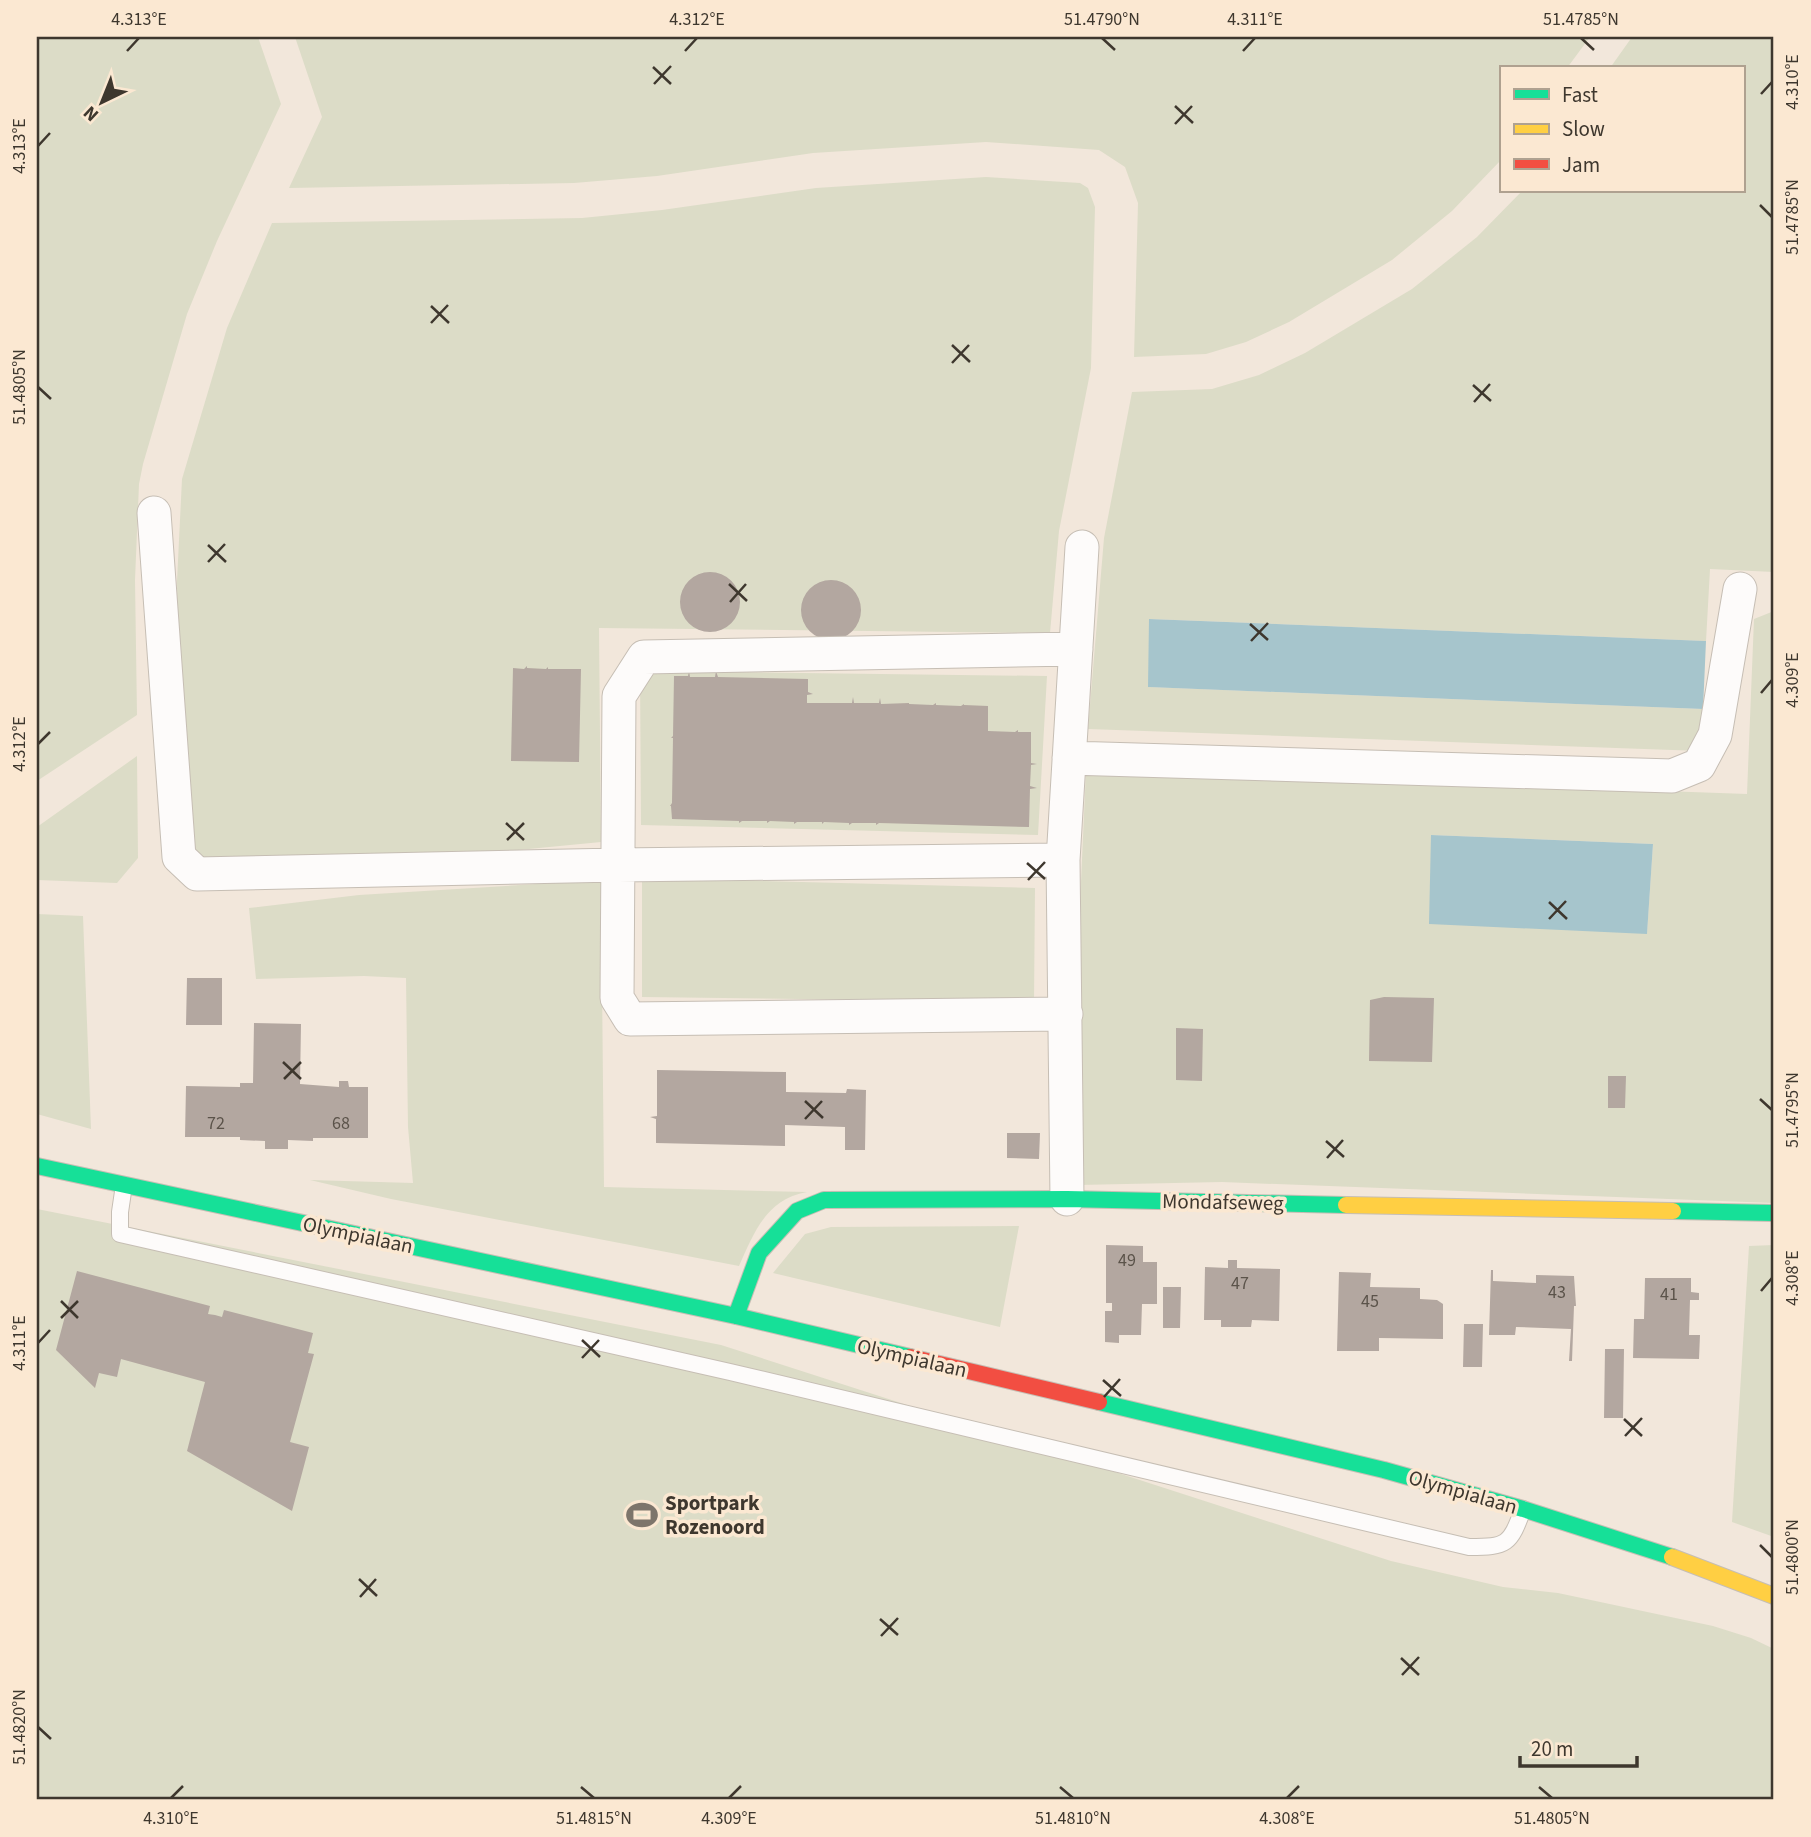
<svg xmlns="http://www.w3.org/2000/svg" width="1811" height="1837" font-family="'Source Sans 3',sans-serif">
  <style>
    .green { fill: #dcdcc7; fill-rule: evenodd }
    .water { fill: #a6c5cc }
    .building { fill: #b3a7a0 }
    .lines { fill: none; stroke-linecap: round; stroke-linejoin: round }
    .lane-casing { stroke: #c6beb4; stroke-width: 18 }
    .street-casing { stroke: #c6beb4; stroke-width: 35 }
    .fast-casing { stroke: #c6beb4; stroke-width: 18 }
    .slow-casing { stroke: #c6beb4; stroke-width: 18 }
    .jam-casing { stroke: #c6beb4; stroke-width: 18 }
    .lane { stroke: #fdfbfa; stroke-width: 16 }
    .street { stroke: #fdfbfa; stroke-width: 33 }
    .fast { stroke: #16e098; stroke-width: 16 }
    .slow { stroke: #ffcf43; stroke-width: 16 }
    .jam { stroke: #f24e42; stroke-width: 16 }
    .ticks { fill: none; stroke: #3e372e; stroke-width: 2.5 }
    .labels { text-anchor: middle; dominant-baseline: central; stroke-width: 7; stroke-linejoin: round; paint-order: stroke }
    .number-label { font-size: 18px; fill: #5b534a }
    .street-label { font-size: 21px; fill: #3e372e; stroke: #fbe8d2 }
    .poi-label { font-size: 21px; font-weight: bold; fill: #3e372e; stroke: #fbe8d2; text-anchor: start }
    .neatline { fill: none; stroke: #3e372e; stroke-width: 2.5 }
    .ticks-label { font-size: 18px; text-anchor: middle; fill: #3e372e }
  </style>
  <rect width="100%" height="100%" fill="#f2e7db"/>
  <path class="green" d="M37 37H258L281 104 217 241 187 314 143 464 139 484 135 580 137 715 37 781Z
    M295 37H1590L1567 68H1501V160L1452 211 1392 260 1289 322 1246 342 1206 354 1134 357 1138 203 1125 167 1099 150 986 142 813 153 657 176 574 183 289 188 322 117Z
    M1632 37H1774V572L1710 569 1706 641 1150 619 1149 687 1703 709 1701 751 1088 729 1104 538 1132 392 1212 389 1259 375 1305 353 1412 289 1477 237 1522 191H1743V68H1610Z
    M986 177 1080 183 1088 188 1095 207 1091 368 1059 531 1050 633 599 628 601 842 225 878 180 853 177 581 182 479 227 328 272 223 582 218 662 210 816 188Z
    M1774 611V1203L1222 1182 1078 1185 1080 904 1086 770 1747 794 1754 619ZM1431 835 1653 844 1647 933Z
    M640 671 1047 676 1038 835 641 825Z
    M137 756 138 858 117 883 37 880V827Z
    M642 878 1035 888 1034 1002 642 997Z
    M601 880 604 1187 807 1192C766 1199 754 1233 739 1266L391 1199 310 1180 413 1183 408 1127 406 978 364 976 256 979 249 908 359 895Z
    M37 914 83 916 91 1129 37 1114Z
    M37 1209 721 1345 1391 1561 1503 1587 1558 1593 1713 1626 1751 1638 1774 1649V1800H37Z
    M1019 1226 1000 1327 773 1273 805 1234 831 1227Z
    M1774 1245V1537L1732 1522 1749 1246Z"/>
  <path class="water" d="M1149 619 1706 641 1703 709 1148 687Z
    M1431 835 1653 844 1647 934 1429 924Z"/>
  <path class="building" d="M680 602a30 30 0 1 1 60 0a30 30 0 1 1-60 0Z
    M801 610a30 30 0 1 1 60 0a30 30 0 1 1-60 0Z
    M527 666V668L546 669 548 667V669H581L579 762 511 761 513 668 524 669Z
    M689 671 690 677H715L716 671 718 677 808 679V692L813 694 807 695V703H852L853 697 854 703H879L880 698 881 704 909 703V704L933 705 936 703V705L961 706 964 704V705L988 706V731L1015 732 1018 730V732H1031V763L1037 764 1031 765 1030 786 1037 788 1030 789 1029 827 879 823 876 825V823H852L849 825V823L824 822 822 824V822H797L794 824V822L770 821 767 823V821H742L739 823V821L672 819 671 806H670L672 803 673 738H671L673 736 674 676H688Z
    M187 978H222V1025H186Z
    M1384 997 1434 998 1432 1062 1369 1061 1370 1000Z
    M254 1023 301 1024 300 1084 339 1087V1081H348L349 1087H368V1138H313V1141L288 1140V1149H265V1141L240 1140V1137H185L186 1086 240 1087V1083H253Z
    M1176 1028 1203 1029 1202 1081 1176 1080Z
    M657 1070 786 1072V1092L846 1093 847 1089 866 1090 865 1150H845V1127L785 1125V1146L656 1143V1119L650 1117 657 1116Z
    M1608 1076H1626L1625 1108H1608Z
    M1007 1133H1040L1039 1159 1007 1158Z
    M1106 1245 1143 1246V1262H1157V1304H1142L1141 1335H1119V1343L1105 1342V1311H1112V1303H1106Z
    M1228 1260H1237V1268L1280 1269 1279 1321 1252 1320 1251 1327H1221V1320H1204L1205 1267 1228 1268Z
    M1491 1270H1493V1281L1536 1283V1275L1574 1276 1576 1306H1574L1572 1361H1569L1571 1329 1516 1327 1515 1335H1489Z
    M77 1271 210 1306 208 1314 215 1315 222 1317 224 1310 313 1333 308 1353 314 1354 290 1442 309 1447 292 1511 187 1451 205 1382 121 1359 117 1377 99 1373 95 1388 56 1350Z
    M1339 1272 1371 1273 1370 1287 1420 1288V1299L1437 1300 1443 1304V1339L1379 1338V1351H1337Z
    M1645 1278H1691V1292L1699 1293V1300H1690L1689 1335H1700L1699 1359 1633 1358 1634 1319H1644Z
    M1163 1287H1181L1180 1328H1163Z
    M1464 1324H1483L1482 1367H1463Z
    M1605 1349H1624L1623 1418H1604Z"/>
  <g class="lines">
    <defs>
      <path id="lane" d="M124 1185 120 1212V1234L730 1372 1469 1547C1507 1547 1510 1545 1523 1509"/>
      <path id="street" d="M154 513 179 857 197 874 618 865 1063 860
        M1069 758 1672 776 1699 765 1715 735 1740 589
        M1066 1014 630 1019 617 998 619 696 644 657 1076 649
        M1067 1199 1063 860 1082 547"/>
      <path id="fast" d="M37 1166 736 1316 910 1357
        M1673 1211 1774 1213
        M736 1316 759 1253 797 1211 824 1200 1067 1199 1346 1205
        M1099 1402 1384 1470 1523 1509 1672 1557"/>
      <path id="slow" d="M1346 1205 1673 1211
        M1672 1557 1774 1596"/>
      <path id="jam" d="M910 1357 1099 1402"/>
    </defs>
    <use href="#lane" class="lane-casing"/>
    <use href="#street" class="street-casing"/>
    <use href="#fast" class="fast-casing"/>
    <use href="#slow" class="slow-casing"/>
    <use href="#jam" class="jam-casing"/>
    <use href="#lane" class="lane"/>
    <use href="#street" class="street"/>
    <use href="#fast" class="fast"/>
    <use href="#slow" class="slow"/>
    <use href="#jam" class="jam"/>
  </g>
  <path class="ticks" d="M1102 38 1115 50M1581 38 1594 50M127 51 139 38M685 51 697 38M1243 51 1255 38M653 67 671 84M654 84 671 66M1761 94 1772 82M1175 106 1193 123M1175 124 1192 106M38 146 50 133M1760 205 1772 217M431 306 449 323M431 323 448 305M952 345 970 362M952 363 969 345M1473 385 1491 401M38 387 51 399M1474 402 1490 384M208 545 226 562M208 562 225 544M729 584 747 601M730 602 746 584M1250 624 1268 640M1251 641 1268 623M1761 693 1772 680M38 744 50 732M506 823 524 840M507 840 524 823M1027 863 1045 879M1028 880 1045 862M1549 902 1567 919M1549 919 1566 901M283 1062 301 1079M284 1079 301 1062M1760 1099 1772 1110M805 1101 823 1118M805 1119 822 1101M1326 1141 1344 1157M1327 1158 1343 1140M1761 1291 1772 1278M61 1301 78 1318M61 1318 78 1301M582 1340 600 1357M38 1343 50 1330M582 1358 599 1340M1103 1380 1121 1396M1104 1397 1120 1379M1624 1419 1642 1436M1625 1436 1642 1418M1760 1545 1772 1557M359 1579 377 1596M360 1597 376 1579M880 1619 898 1635M881 1636 898 1618M1401 1658 1419 1675M1402 1675 1419 1657M38 1727 51 1739M581 1787 594 1798M1060 1787 1073 1798M1539 1787 1552 1798M171 1798 183 1786M729 1798 741 1786M1287 1798 1299 1786"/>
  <defs>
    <symbol id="stadium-bare" viewBox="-9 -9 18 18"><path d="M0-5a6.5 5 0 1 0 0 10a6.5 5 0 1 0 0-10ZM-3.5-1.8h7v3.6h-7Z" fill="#7d756b" stroke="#fbe8d2" stroke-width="2.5" paint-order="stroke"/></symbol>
  </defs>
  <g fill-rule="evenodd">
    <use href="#stadium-bare" x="620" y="1493" width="44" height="44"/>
  </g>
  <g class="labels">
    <g class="number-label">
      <text x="216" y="1123">72</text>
      <text x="341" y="1123">68</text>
      <text x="1127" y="1260">49</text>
      <text x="1240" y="1283">47</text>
      <text x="1557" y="1292">43</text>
      <text x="1669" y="1294">41</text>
      <text x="1370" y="1301">45</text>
    </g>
    <g class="street-label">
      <text transform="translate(1223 1202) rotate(1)">Mondafseweg</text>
      <text transform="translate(358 1235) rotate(12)">Olympialaan</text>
      <text transform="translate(912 1358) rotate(13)">Olympialaan</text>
      <text transform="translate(1463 1492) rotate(16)">Olympialaan</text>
    </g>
    <g class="poi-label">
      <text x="665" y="1503">Sportpark<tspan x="665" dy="24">Rozenoord</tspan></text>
    </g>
  </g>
  <rect width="1811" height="1837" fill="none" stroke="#fbe8d2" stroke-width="77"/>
  <rect x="1500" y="66" width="245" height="126" fill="#fbe8d2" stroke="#afa190" stroke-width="2"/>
  <rect x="1514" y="89" width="35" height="10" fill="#16e098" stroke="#afa190" stroke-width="2"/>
  <text x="1562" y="102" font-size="21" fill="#3e372e">Fast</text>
  <rect x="1514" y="124" width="35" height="10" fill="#ffcf43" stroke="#afa190" stroke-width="2"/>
  <text x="1562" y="136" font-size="21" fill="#3e372e">Slow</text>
  <rect x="1514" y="159" width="35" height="10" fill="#f24e42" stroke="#afa190" stroke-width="2"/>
  <text x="1562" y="172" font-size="21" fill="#3e372e">Jam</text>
  <g transform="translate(102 102) rotate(223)" stroke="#fbe8d2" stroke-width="5" paint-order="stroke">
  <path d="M0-5L12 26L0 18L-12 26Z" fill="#3e372e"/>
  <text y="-10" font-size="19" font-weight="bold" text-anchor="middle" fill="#3e372e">N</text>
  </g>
  <path d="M1520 1756v10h117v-10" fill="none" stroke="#3e372e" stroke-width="3.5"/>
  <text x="1531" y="1756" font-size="21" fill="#3e372e" stroke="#fbe8d2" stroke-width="5" paint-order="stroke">20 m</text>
  <rect x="38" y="38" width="1734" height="1760" class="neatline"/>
  <g class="ticks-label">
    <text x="139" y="25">4.313°E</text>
    <text x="697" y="25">4.312°E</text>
    <text x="1102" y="25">51.4790°N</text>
    <text x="1255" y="25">4.311°E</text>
    <text x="1581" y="25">51.4785°N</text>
    <text transform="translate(1792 82) rotate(-90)" y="6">4.310°E</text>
    <text transform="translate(19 146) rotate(-90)" y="6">4.313°E</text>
    <text transform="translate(1792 217) rotate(-90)" y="6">51.4785°N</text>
    <text transform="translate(19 387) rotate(-90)" y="6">51.4805°N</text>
    <text transform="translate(1792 680) rotate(-90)" y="6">4.309°E</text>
    <text transform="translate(19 744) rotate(-90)" y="6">4.312°E</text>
    <text transform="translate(1792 1110) rotate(-90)" y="6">51.4795°N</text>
    <text transform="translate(1792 1278) rotate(-90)" y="6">4.308°E</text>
    <text transform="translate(19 1343) rotate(-90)" y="6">4.311°E</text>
    <text transform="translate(1792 1557) rotate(-90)" y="6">51.4800°N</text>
    <text transform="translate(19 1727) rotate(-90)" y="6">51.4820°N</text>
    <text x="171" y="1824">4.310°E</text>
    <text x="594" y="1824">51.4815°N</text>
    <text x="729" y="1824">4.309°E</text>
    <text x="1073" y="1824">51.4810°N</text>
    <text x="1287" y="1824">4.308°E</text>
    <text x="1552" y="1824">51.4805°N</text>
  </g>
</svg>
